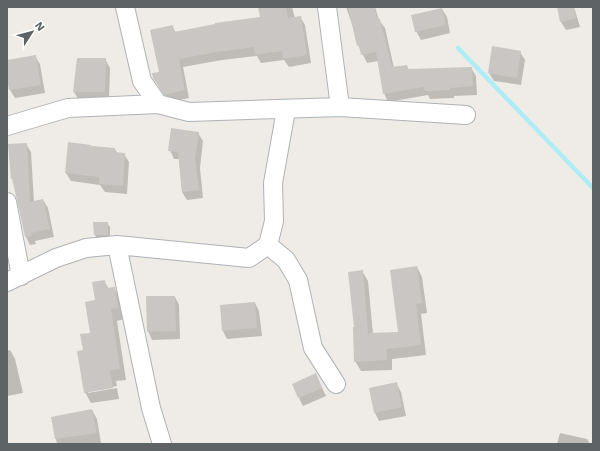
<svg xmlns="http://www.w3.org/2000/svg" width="600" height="451" font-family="'Work Sans',sans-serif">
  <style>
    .shadow { fill: #0003 }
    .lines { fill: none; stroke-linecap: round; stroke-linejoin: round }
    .stream { stroke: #afedf6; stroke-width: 4.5 }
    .building { fill: #cac6c3 }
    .minor-casing { stroke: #afb3b5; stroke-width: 20 }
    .minor { stroke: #fff; stroke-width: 18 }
  </style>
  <rect width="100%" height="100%" fill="#efebe7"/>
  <path class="shadow" d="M259 7H292L295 18 300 17 305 25 311 63 289 67 284 60 261 63 257 56 222 60 183 67 189 98 170 102 159 87 160 72 172 26 176 33 262 18Z
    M346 7H375L379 20 385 28 394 68 407 66 409 70 471 68 476 76 477 95 454 96V98L430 99 428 95 388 102 384 93 378 61 367 63 358 45 352 24Z
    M558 7H574L580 27 566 30 561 22Z
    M442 9 447 17 450 33 421 40 416 31Z
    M520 52 525 60 521 85 494 81 489 73Z
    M35 56 40 64 45 93 15 98 10 90 7 73V61Z
    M105 59 110 68 109 100H79L74 92Z
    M198 133 203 141 200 168 203 198 187 200 182 192 179 159H174L170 150Z
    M26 144 31 152 34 202 43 200 48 208 54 237 35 241 36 244 30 245 26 237Z
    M90 146 115 149 117 153 124 154 129 162 127 194 105 192 100 185 71 181 66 173Z
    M107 223 110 227V238L97 239 95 235Z
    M417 267 422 277 427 313 421 314 426 355 392 359V370L361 371 355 361V328L362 271 368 281 373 334 399 333Z
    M104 281 109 289 114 288 121 299 124 319 117 321 126 380 116 381 117 386 88 391V393L117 388 119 399 91 403 85 392 84 351 91 333 96 301Z
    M175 297 179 305 180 339 152 340 148 331Z
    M255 303 259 311 262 336 227 339 223 331Z
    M10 350 15 359 23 393 7 396V351Z
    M316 375 326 396 303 406 299 398Z
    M396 383 401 392 406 416 379 421 375 413 370 389Z
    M92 410 97 419 101 443 94 444H57L52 418Z
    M560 433 587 439 590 444H557Z"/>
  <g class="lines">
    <path class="stream" d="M458 48 593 188"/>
  </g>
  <path class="building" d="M258 7H286L288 18 301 16 307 55 283 59 282 51 255 55 254 47 217 52 179 59 185 90 164 95 153 78 152 73 159 72 150 30 173 25 174 32 215 24V23L260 17Z
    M348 7H374L378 19H380L392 67 407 65 408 69 472 67 473 86 450 88V90L424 91V87L383 94 376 52 361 55 359 45 357 46Z
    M557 7H573L576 18 560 22Z
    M442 8 446 25 415 32 411 15Z
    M492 46 521 51 517 78 488 73Z
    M36 55 41 85 9 90 7 78V60Z
    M77 58H106L105 92H73Z
    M171 128 199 132 195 159 199 190 182 192 178 152 168 151Z
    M68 142 91 145V146L115 148V152L125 153 123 186 99 184V177L65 173Z
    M27 143 30 202 43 199 50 229 31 233 32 236 25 237 17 200 12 179H11L8 144Z
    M93 222H108V235H94Z
    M417 266 422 303 416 304 421 345 386 349 387 360 354 362 353 327H354L348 272 363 270 368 333 398 332 390 270Z
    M105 280 106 288 115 287 118 308 111 309 120 369 110 370 113 388 84 393 77 351 83 350 80 334 90 333 85 302 95 300 92 282Z
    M146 296H175L176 331 147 332Z
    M255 302 257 328 222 331 220 305Z
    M316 373 322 388 298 398 292 384Z
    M397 382 402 407 374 413 369 388Z
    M92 409 97 433 55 439 51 417Z"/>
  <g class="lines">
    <defs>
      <path id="minor" d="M125 7 142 81 158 104 189 112 340 107 466 115
        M327 7 340 107
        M7 126 68 108 158 104
        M7 202 21 276
        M117 245 151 408 162 444
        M268 245 286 260 298 280 313 348 336 384
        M7 282 56 258 86 248 117 245 249 258 268 245 274 221 273 183 286 110"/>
    </defs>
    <use href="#minor" class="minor-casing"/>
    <use href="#minor" class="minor"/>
  </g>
  <rect width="600" height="451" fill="none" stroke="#5e6465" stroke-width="16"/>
  <g transform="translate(32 32) rotate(54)" stroke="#ffffff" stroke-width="3" paint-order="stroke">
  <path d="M0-3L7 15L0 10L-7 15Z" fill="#5e6465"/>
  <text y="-6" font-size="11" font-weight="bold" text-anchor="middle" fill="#5e6465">N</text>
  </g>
</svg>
